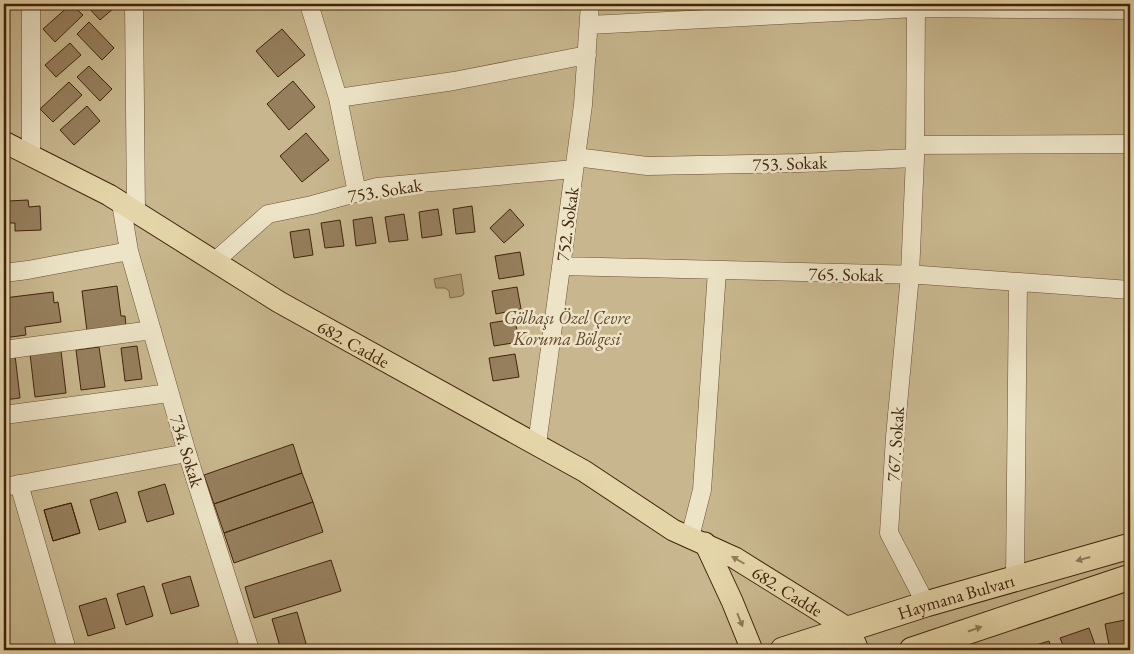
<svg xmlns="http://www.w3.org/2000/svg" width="1134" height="654" font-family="'EB Garamond',serif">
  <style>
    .green { fill: #c8b78e; stroke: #846c4c }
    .water { fill: #ad9873; stroke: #826949 }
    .building { fill: #967f5d; stroke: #41220b }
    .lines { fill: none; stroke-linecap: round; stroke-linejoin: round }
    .minor-casing { stroke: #6a4f32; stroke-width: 19 }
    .major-casing { stroke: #41220b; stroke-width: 23 }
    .highway-casing { stroke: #41220b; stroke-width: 27 }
    .minor { stroke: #ede4c7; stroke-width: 18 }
    .major { stroke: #e4d5a9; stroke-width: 21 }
    .highway { stroke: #e4d5a9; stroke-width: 25 }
    .oneway { fill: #927c5a }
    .labels { text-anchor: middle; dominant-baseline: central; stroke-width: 5; stroke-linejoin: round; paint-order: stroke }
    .street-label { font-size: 18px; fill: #41220b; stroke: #ede4c7 }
    .park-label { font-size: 18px; font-style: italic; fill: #63472c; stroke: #ede4c7 }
  </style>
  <rect width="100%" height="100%" fill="#e4d5a9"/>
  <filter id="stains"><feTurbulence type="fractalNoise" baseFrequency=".004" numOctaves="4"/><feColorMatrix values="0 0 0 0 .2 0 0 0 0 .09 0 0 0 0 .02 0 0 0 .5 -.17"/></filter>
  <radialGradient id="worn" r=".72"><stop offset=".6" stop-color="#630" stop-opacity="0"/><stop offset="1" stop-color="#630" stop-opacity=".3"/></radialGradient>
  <path class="green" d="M4 4H1130V650H4Z"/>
  <path class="water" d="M461 274 464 294 462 296 450 298 449 291 445 288H436L434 279Z"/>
  <path class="building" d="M71 4 83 15 55 42 43 29Z
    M85 4H110L114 8 100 20Z
    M89 22 114 48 102 60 77 34Z
    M282 29 305 55 278 77 256 51Z
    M70 43 81 55 56 77 45 65Z
    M89 66 112 89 100 101 77 77Z
    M293 81 315 107 289 130 267 104Z
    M69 82 82 95 53 122 40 109Z
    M87 106 100 121 74 145 60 130Z
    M306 133 329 160 302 182 280 156Z
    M28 200 29 207 40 206 41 230 15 231V223H9L8 201Z
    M472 206 475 232 456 234 453 209Z
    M438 209 442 235 422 238 419 212Z
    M510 209 524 225 504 243 490 228Z
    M404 214 408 240 389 242 385 217Z
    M372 217 376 243 356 246 353 220Z
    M340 220 344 246 325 248 321 223Z
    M309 229 313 255 294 258 290 232Z
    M520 252 524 275 499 279 495 256Z
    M117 286 121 316H125L126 326 87 331 82 291Z
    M517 287 521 309 496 314 492 291Z
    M53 292 54 303 58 302 61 322 25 327 26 335 4 338V298Z
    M515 319 519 342 494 346 490 323Z
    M137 346 142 379 125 381 121 348Z
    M99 347 105 387 81 390 76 350Z
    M61 351 66 393 35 397 30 354Z
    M515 354 519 377 493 381 489 358Z
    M15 355 20 398 4 400V356Z
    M293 444 302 473 214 504 204 475Z
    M302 473 313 502 224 533 214 504Z
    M165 484 174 514 147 522 138 492Z
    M117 492 126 522 99 530 90 500Z
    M313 502 323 532 234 563 224 533Z
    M71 503 80 533 53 541 44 510Z
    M71 503 80 533 53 541 44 510Z
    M331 560 341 591 254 618 245 587Z
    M190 576 199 606 171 614 162 584Z
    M144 586 153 616 126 625 117 594Z
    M106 598 115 628 88 636 79 606Z
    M297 612 307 647 297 650H281L272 619Z
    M1130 619V650H1110L1105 624Z
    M1089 628 1097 650H1065L1060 638Z
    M1049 641 1052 650H1020Z"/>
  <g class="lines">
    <defs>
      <path id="minor" d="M31 4V157
        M134 4 136 213
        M309 4 338 98 357 193
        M916 4 915 158 910 275 895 437 889 533 926 604
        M589 25 916 8 1130 10
        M338 98 454 81 587 55
        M915 145 1130 144
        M576 157 647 166 799 163 915 158
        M129 251 187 453 250 650
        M214 262 268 214 312 205 377 187 574 169
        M561 266 921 275 1130 290
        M4 273 28 270 129 251 121 203
        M4 350 152 330
        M4 415 169 393
        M537 444 583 105 590 4
        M19 484 67 650
        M4 487 187 453
        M690 537 702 490 717 271
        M1015 579 1018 282"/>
      <g id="major">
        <path id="s1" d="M4 142 109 195 279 302 584 471 673 530 735 558 849 629 858 650"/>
        <path d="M705 543 732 601 752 650"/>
      </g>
      <g id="highway">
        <path id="s2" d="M783 650 926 604 1130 546"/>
        <path d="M912 650 1130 577"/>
      </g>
    </defs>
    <use href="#minor" class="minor-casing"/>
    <use href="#major" class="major-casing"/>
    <use href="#highway" class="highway-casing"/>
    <use href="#minor" class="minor"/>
    <use href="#major" class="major"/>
    <use href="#highway" class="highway"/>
  </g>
  <defs><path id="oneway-solid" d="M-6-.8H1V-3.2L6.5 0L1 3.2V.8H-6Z" transform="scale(1.25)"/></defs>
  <g class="oneway">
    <use href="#oneway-solid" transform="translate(1083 559) rotate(164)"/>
    <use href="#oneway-solid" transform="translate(738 560) rotate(-150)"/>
    <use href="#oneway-solid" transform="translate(740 620) rotate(68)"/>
    <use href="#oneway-solid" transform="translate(975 629) rotate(-19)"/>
  </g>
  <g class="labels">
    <g class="street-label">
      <text transform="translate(790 163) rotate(-2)">753. Sokak</text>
      <text transform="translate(385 190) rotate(-9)">753. Sokak</text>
      <text transform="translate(567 224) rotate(-82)">752. Sokak</text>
      <text transform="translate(846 274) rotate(1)">765. Sokak</text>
      <text stroke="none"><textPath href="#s1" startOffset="404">682. Cadde</textPath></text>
      <text transform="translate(895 444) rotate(-86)">767. Sokak</text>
      <text transform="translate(187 451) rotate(73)">734. Sokak</text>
      <text stroke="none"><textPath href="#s1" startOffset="904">682. Cadde</textPath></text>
      <text stroke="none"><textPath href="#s2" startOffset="181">Haymana Bulvarı</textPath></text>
    </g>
    <g class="park-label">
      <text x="567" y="317">Gölbaşı Özel Çevre<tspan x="567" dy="21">Koruma Bölgesi</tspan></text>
    </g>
  </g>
  <rect width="1134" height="654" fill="none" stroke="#e4d5a9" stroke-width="20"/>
  <rect x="5" y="5" width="1124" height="644" fill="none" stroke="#41220b" stroke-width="2.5"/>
  <rect x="10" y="10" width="1114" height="634" fill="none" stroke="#41220b"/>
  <rect width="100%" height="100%" filter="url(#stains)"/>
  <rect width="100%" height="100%" fill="url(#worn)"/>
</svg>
